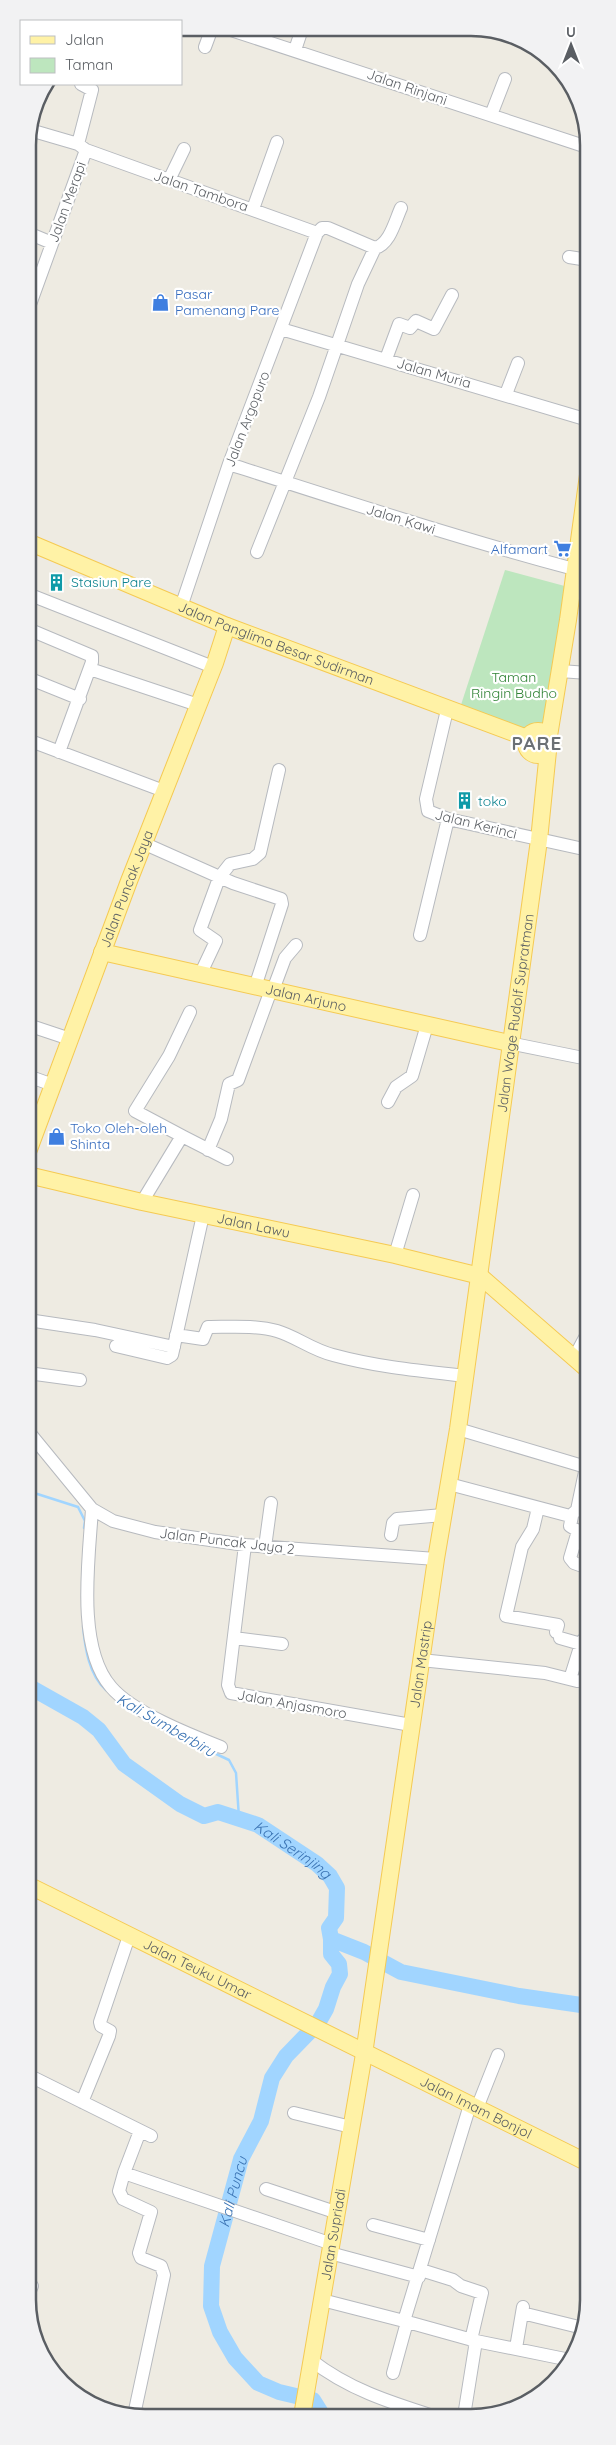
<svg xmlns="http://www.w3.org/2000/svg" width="616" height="2445" font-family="Quicksand,sans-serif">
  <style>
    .green { fill: #bde6be }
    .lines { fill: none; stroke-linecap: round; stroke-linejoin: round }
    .stream { stroke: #a1d5ff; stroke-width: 2.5 }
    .river { stroke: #a1d5ff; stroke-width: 16 }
    .minor-casing { stroke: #b7babf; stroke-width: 14 }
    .major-casing { stroke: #f5ca53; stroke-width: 18 }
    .minor { stroke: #fff; stroke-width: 12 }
    .major { stroke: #fff2a6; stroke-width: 16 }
    .labels { text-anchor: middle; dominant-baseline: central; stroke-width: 4.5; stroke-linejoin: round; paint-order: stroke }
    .street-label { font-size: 14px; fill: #5a5e63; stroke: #fff }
    .shop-label { font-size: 14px; fill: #366cbe; stroke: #fff; text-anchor: start }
    .culture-label { font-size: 14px; fill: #0d838f; stroke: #fff; text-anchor: start }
    .park-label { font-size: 14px; fill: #318336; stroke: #fff }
    .water-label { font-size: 15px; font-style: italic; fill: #3b74b4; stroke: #fff }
    .district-label { font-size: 19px; font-weight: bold; letter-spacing: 1px; fill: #6b7075; stroke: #fff }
    .rim { fill: none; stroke: #5a5e63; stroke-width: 2.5 }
  </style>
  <rect width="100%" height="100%" fill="#eeebe2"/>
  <path class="green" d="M505 570 572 588 542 731 531 733 458 714Z"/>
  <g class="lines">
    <path class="stream" d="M28 1491 78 1507 85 1521 84 1528
      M83 1626C85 1648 89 1675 106 1690
      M180 1737 229 1760 236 1773 239 1818"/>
    <g class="river">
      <path id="s1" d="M28 1686 83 1717 99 1730 124 1764 180 1804 204 1816 218 1812 258 1825 317 1864 330 1876 337 1888 336 1918 329 1928 331 1939 364 1952 401 1972 519 1996 588 2006"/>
      <path id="s2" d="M323 2416 313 2400 279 2392 258 2383 235 2358 220 2332 211 2306 212 2266 241 2159 261 2121 272 2078 286 2056 318 2023 326 2009 333 1987 340 1974 339 1964 331 1954V1939"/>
    </g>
    <defs>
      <path id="minor" d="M225 28 587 147
        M205 47 212 28
        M295 50 302 29
        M491 115 505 79
        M30 130 78 144 86 150 317 233
        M78 144 92 90 81 84
        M169 180 184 149
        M253 209 277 142
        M28 233 52 243
        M569 257 588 260
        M28 310 86 150
        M281 329 588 420
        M386 359 399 324 410 328 416 321 434 329 452 295
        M506 394 518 363
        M229 464C344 501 458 538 574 569
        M257 552 319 397 358 284 375 248
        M28 594 213 667
        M181 607 229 464 317 233 322 228H328L375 248C390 244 395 221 401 208
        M28 629 92 656V662L59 752
        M90 669 198 705
        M560 671 588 673
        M28 678 80 699
        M447 710 426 799 428 811 448 819 588 850
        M28 740 164 791
        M143 843 233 883 281 899 282 904 255 987
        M420 935 448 819
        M200 975 216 941 200 930 219 878 230 864 253 859 260 853 279 770
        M273 990 285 958 296 945
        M28 1025 70 1039
        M509 1043 588 1059
        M28 1076 53 1085
        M388 1102 396 1087 412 1076 427 1025
        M182 1136 135 1111 169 1056 190 1012
        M208 1150 221 1119 229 1084 238 1080 271 990
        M142 1202 182 1136 227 1159
        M395 1255 413 1195
        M28 1320 95 1330 174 1347
        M176 1335 203 1339 208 1327C230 1327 256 1325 277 1331 295 1336 312 1350 333 1355 377 1367 421 1371 466 1376
        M116 1346 167 1358 172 1355 203 1215
        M574 1358 588 1332
        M28 1373 80 1380
        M458 1429 586 1467 588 1460
        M28 1431 92 1509 113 1521 155 1532 245 1545 436 1559
        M449 1484 570 1516 577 1510 586 1467
        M538 1508 533 1529 522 1547 506 1616 558 1625 556 1632
        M92 1509C89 1558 76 1647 111 1687 132 1712 190 1735 221 1747
        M572 1516 570 1526 578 1531 570 1558 574 1563 588 1568
        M391 1535 393 1523 397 1519 443 1515
        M245 1545 228 1685 231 1693 411 1725
        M265 1547 271 1503
        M234 1638 282 1644
        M560 1638 581 1644
        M421 1660 545 1673 577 1681
        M570 1679 581 1644 583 1640 588 1641
        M28 2075 151 2136
        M82 2102 109 2036 110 2031 101 2026 100 2022 129 1936
        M477 2108 498 2055
        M294 2113 351 2127
        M124 2173 332 2244
        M266 2189 338 2213
        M373 2225 429 2240
        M330 2253 419 2277
        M421 2270 453 2280 461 2286 482 2293 471 2340
        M29 2293 32 2286
        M322 2300 404 2321
        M522 2313 583 2328
        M476 2341 570 2360
        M516 2348 523 2307
        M311 2360C348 2389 389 2402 433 2416
        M393 2373 407 2322
        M134 2415 164 2275 161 2266 141 2258 139 2253 151 2212 123 2199 119 2191 124 2173 140 2131
        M464 2416 476 2341 404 2321 470 2105"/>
      <g id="major">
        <path id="s3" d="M28 542 227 626 527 738"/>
        <circle cx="538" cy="743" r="12"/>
        <path d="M549 736 568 620 588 475"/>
        <path id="s4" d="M102 952 509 1043"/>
        <path id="s5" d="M28 1152 129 881 215 663 227 626"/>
        <path id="s6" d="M28 1175 142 1202 395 1255 480 1276 588 1370"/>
        <path id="s7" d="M28 1885 588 2163"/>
        <path id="s8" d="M302 2416 364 2054 436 1559 458 1429 539 840 548 751"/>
      </g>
    </defs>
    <use href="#minor" class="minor-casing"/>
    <use href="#major" class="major-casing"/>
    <use href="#minor" class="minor"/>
    <use href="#major" class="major"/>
  </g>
  <defs>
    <symbol id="shop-bare" viewBox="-9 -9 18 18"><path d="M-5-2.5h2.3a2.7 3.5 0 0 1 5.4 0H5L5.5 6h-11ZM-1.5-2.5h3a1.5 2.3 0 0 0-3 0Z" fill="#3f7fe0" stroke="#fff" stroke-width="2.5" paint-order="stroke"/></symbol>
    <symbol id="supermarket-bare" viewBox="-9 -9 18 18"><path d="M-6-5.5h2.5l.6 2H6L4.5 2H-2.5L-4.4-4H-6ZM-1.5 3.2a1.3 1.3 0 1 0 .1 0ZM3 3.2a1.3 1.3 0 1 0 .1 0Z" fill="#3f7fe0" stroke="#fff" stroke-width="2.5" paint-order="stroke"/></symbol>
    <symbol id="building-bare" viewBox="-9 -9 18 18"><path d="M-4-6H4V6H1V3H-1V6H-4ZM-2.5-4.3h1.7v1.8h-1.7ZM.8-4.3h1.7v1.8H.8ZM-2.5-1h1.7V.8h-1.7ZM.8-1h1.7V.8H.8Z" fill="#0f9aa8" stroke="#fff" stroke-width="2.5" paint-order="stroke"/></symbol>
  </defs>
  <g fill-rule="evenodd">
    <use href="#shop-bare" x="148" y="290" width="25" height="25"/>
    <use href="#supermarket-bare" x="550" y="536" width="25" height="25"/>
    <use href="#building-bare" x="44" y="570" width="25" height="25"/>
    <use href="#building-bare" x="452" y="788" width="25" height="25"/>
    <use href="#shop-bare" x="44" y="1124" width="25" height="25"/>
  </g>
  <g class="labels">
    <g class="street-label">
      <text transform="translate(407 87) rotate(19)">Jalan Rinjani</text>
      <text transform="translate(201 191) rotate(19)">Jalan Tambora</text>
      <text transform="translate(67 202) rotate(-70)">Jalan Merapi</text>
      <text transform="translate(434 373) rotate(16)">Jalan Muria</text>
      <text transform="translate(247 419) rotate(-69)">Jalan Argopuro</text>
      <text transform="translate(401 519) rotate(17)">Jalan Kawi</text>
      <text stroke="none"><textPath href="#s3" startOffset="268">Jalan Panglima Besar Sudirman</textPath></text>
      <text transform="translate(476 824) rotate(14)">Jalan Kerinci</text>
      <text stroke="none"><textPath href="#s5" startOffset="281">Jalan Puncak Jaya</textPath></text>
      <text stroke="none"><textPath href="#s4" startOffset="209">Jalan Arjuno</textPath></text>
      <text stroke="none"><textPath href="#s8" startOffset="1419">Jalan Wage Rudolf Supratman</textPath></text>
      <text stroke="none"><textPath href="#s6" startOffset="231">Jalan Lawu</textPath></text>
      <text transform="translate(227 1541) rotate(7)">Jalan Puncak Jaya 2</text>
      <text stroke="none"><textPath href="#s8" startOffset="761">Jalan Mastrip</textPath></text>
      <text transform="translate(292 1704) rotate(10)">Jalan Anjasmoro</text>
      <text stroke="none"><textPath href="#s7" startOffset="189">Jalan Teuku Umar</textPath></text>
      <text stroke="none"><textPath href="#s7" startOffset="500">Jalan Imam Bonjol</textPath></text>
      <text stroke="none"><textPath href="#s8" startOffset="184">Jalan Supriadi</textPath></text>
    </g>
    <g class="shop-label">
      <text x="175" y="294">Pasar<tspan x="175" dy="16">Pamenang Pare</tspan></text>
      <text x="548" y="549" text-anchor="end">Alfamart</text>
      <text x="70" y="1128">Toko Oleh-oleh<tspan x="70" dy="16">Shinta</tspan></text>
    </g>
    <g class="culture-label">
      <text x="71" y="582">Stasiun Pare</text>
      <text x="478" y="801">toko</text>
    </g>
    <g class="park-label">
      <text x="514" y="677">Taman<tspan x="514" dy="16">Ringin Budho</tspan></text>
    </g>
    <g class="water-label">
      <text transform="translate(166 1725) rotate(30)">Kali Sumberbiru</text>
      <text stroke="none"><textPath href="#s1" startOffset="321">Kali Serinjing</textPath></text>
      <text stroke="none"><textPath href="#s2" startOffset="285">Kali Puncu</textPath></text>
    </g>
    <g class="district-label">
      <text x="537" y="743">PARE</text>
    </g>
  </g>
  <path d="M0 0H616V2445H0ZM145 36H471A109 109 0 0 1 580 145V2300A109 109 0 0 1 471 2409H145A109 109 0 0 1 36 2300V145A109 109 0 0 1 145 36Z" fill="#f2f2f3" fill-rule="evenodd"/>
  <path class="rim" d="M145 36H471A109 109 0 0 1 580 145V2300A109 109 0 0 1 471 2409H145A109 109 0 0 1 36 2300V145A109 109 0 0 1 145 36Z"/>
  <rect x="20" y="20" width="162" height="65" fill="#ffffff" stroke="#bdbfc1"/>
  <rect x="30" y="36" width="25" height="8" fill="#fff2a6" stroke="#bdbfc1"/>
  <text x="65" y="45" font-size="15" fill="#5a5e63">Jalan</text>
  <rect x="30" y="58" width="25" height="15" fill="#bde6be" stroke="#bdbfc1"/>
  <text x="65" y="70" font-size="15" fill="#5a5e63">Taman</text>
  <g transform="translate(571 45)" stroke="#ffffff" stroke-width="4" paint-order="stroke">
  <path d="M0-4L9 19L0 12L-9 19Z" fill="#5a5e63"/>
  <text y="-8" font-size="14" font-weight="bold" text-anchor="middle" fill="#5a5e63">U</text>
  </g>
</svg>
